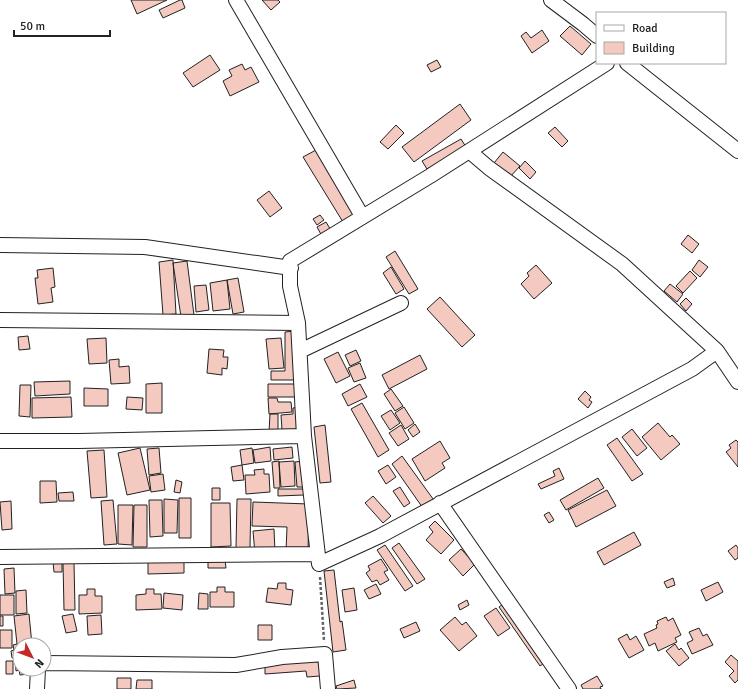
<svg xmlns="http://www.w3.org/2000/svg" width="738" height="689" font-family="Signika,sans-serif">
  <style>
    .building { fill: #f3c9c0; stroke: #222 }
    .lines { fill: none; stroke-linecap: round; stroke-linejoin: round }
    .minor-casing { stroke: #222; stroke-width: 16 }
    .path { stroke: #646464; stroke-width: 2.5; stroke-dasharray: 3 2; stroke-linecap: butt }
    .minor { stroke: #fff; stroke-width: 14 }
  </style>
  <rect width="100%" height="100%" fill="#fff"/>
  <path class="building" d="M131 0H167L137 14Z
    M180 0H182L185 8 163 18 159 10Z
    M262 0H278L280 2 271 10Z
    M570 26 591 44 582 55 560 36Z
    M542 30 549 41 532 53 521 36 526 32 531 38Z
    M210 55 220 70 193 87 183 73Z
    M437 60 441 67 431 72 427 65Z
    M242 64 245 70 251 67 259 82 230 96 223 81 232 76 229 70Z
    M460 104 471 120 414 162 402 147Z
    M396 125 404 133 388 149 380 142Z
    M555 127 568 141 562 147 548 133Z
    M461 139 466 147 427 169 422 161Z
    M316 150 356 214 343 222 303 157Z
    M503 152 520 166 510 177 494 163Z
    M525 161 536 172 530 179 519 168Z
    M269 191 282 208 270 217 257 200Z
    M320 215 324 220 317 225 313 219Z
    M326 222 332 232 323 238 317 227Z
    M688 235 699 244 692 253 681 244Z
    M395 251 418 289 409 294 386 257Z
    M173 260 176 314 163 315 159 262Z
    M699 260 708 267 700 277 692 270Z
    M187 261 194 315 181 317 173 263Z
    M536 265 552 283 534 299 521 284 529 276 527 273Z
    M391 267 404 289 396 294 383 273Z
    M53 268 55 287 51 288 53 302 38 304 35 278H38L37 270Z
    M690 271 697 278 683 293 676 286Z
    M238 278 244 312 233 314 227 280Z
    M227 280 230 309 213 311 210 283Z
    M670 284 683 294 677 302 664 291Z
    M206 285 209 310 196 312 194 286Z
    M440 297 475 335 462 347 427 309Z
    M686 298 692 304 686 311 680 304Z
    M295 331V380H271V371H285V332Z
    M28 336 30 349 19 350 18 337Z
    M106 338 107 363 89 364 87 339Z
    M281 338 284 368 269 369 266 339Z
    M209 349 224 350 223 357H228L227 369 222 368V375L207 373Z
    M356 350 361 361 350 366 345 355Z
    M338 352 350 376 336 383 324 359Z
    M420 355 427 369 389 389 382 375Z
    M119 359V367L129 366 130 383 111 384 109 360Z
    M360 363 366 378 354 382 348 368Z
    M70 381V394L35 396 34 382Z
    M162 383V413H146V384Z
    M268 384H298V397H268Z
    M360 384 367 397 348 406 342 394Z
    M20 385H31L30 417 19 416Z
    M84 388 108 389V406H84Z
    M391 389 403 406 395 411 384 394Z
    M585 391 591 397 589 400 592 402 588 408 578 399Z
    M71 397 72 417 32 418V398Z
    M127 397 143 398 142 410 126 409Z
    M268 398H277L278 402H291L292 412 269 414Z
    M362 403 389 450 378 457 351 409Z
    M299 407 300 429 282 430 281 415 293 414V408Z
    M404 407 414 423 405 429 395 413Z
    M391 410 400 423 390 430 381 416Z
    M270 414H278V433L269 432Z
    M658 423 670 437 672 435 680 444 661 460 642 437Z
    M415 424 420 432 413 437 408 430Z
    M325 425 331 482 320 483 314 427Z
    M401 425 409 439 398 446 389 433Z
    M632 429 647 448 637 456 622 437Z
    M617 438 643 474 632 481 607 445Z
    M736 440 738 442V467L726 452 731 448 729 445Z
    M440 441 450 458 442 463 445 468 425 481 412 459Z
    M270 447 271 461 255 463 253 450Z
    M292 447 293 458 274 460 273 449Z
    M140 448 150 490 127 495 118 453Z
    M159 448 161 473 149 475 147 449Z
    M252 448 254 463 242 465 240 450Z
    M104 450 107 497 91 498 87 451Z
    M402 456 436 503 425 511 392 464Z
    M279 461 280 488H274L272 462Z
    M294 461 295 486 281 487 279 462Z
    M303 461 305 487H297L295 462Z
    M242 465 244 480 233 481 231 467Z
    M388 465 396 477 386 484 378 471Z
    M559 468 564 479 541 489 538 484 555 476 553 471Z
    M264 469V474H269L270 492 246 494 245 475H255L254 470Z
    M163 474 165 490 151 492 149 476Z
    M598 478 604 488 566 510 560 500Z
    M176 480 182 482 180 493 174 492Z
    M40 481H56L57 502 40 503Z
    M400 487 410 503 404 507 393 491Z
    M212 488H220V500H212Z
    M278 489H305L304 495 278 496Z
    M607 490 616 506 576 527 568 510Z
    M73 492 74 501H59L58 493Z
    M373 496 391 516 383 523 365 503Z
    M179 498H191V538H179Z
    M164 499 178 500 177 533H164Z
    M237 499H251L250 548H236Z
    M113 500 117 544 104 545 101 501Z
    M149 500H162L163 536 150 537Z
    M11 501 12 529 2 530 0 502Z
    M253 502 309 504 308 552 286 551 287 527 252 526Z
    M211 503H230L231 546 211 547Z
    M118 505H133L132 545 118 544Z
    M134 505H147V547H133Z
    M549 512 554 520 549 523 544 515Z
    M435 521 454 540 441 554 426 540 433 532 429 527Z
    M274 529 275 552 255 554 253 531Z
    M634 532 641 545 604 565 597 552Z
    M399 543 425 579 417 584 392 548Z
    M385 545 413 586 405 591 377 550Z
    M736 545 738 548V558L735 560 728 551Z
    M461 549 475 564 463 576 449 560Z
    M381 559 388 570 384 572 389 580 380 585 377 580 372 582 366 573 370 570 368 566Z
    M225 560 226 568H208V561Z
    M62 561V572H54L53 562Z
    M184 561V573L148 574V562Z
    M63 563H74L75 610H64Z
    M14 568 15 593 5 594 4 569Z
    M334 570 340 622 342 621 346 650 333 652 324 571Z
    M673 578 675 585 667 588 664 582Z
    M718 582 723 592 706 601 701 590Z
    M278 583H286V589L293 590 291 605 266 602 268 588 277 589Z
    M376 584 381 594 369 599 364 590Z
    M217 587H225V592H234V607H210V592H217Z
    M354 588 357 610 345 612 342 590Z
    M87 589H95V596H102V613L79 614V595H87Z
    M146 589H154V594H161L162 609 136 610V595L146 594Z
    M26 590 27 613 16 614V591Z
    M164 593 183 595 182 610 163 608Z
    M199 593 208 594V609H198Z
    M0 595H14V615H0Z
    M467 600 469 605 460 610 458 605Z
    M506 602 547 661 540 666 499 607Z
    M496 608 510 628 498 636 484 616Z
    M29 614 32 645H20V669H28L29 674 20 675 19 670 16 671 15 658H12L11 651 14 650 13 645 17 644 14 616Z
    M73 614 77 631 66 633 62 616Z
    M101 615 102 634 88 635 87 616Z
    M0 616H3V626H0Z
    M455 617 462 625 466 622 477 636 459 651 440 630Z
    M666 617 668 621 673 618 681 635 675 638 677 642 658 651 655 643 649 646 644 634 657 628 656 625 658 624 657 621Z
    M416 622 420 631 404 638 400 629Z
    M258 625H272V640H258Z
    M699 628 703 636 707 634 713 645 692 654 687 643 693 640 689 632Z
    M0 630H12V648H0Z
    M627 634 630 640 636 636 644 650 629 658 618 639Z
    M675 644 679 650 681 648 689 658 679 666 666 651Z
    M731 655 738 661V680L735 683 729 676 734 671 725 662Z
    M319 658 320 676 307 677 306 671 265 674V662Z
    M6 661H13V674H6Z
    M597 676 603 686 600 687 601 689H583L581 685Z
    M117 678H131V689H117Z
    M137 680H152V689H136Z
    M354 680 356 688 337 689 336 686Z"/>
  <g class="lines">
    <defs>
      <path id="minor" d="M236 0 362 216
        M551 0 583 24 597 36
        M607 63 430 176 290 261V286L298 323 304 436 319 564 380 536 692 369 717 351 738 382
        M627 63 738 151
        M469 151 489 168 622 264 717 351
        M0 245 145 247 291 268
        M0 320 298 323
        M300 351 401 303
        M0 441H79L304 436
        M440 503 569 689
        M0 557 318 554
        M44 663 236 665 282 657 325 654 328 689
        M37 689 38 669"/>
    </defs>
    <use href="#minor" class="minor-casing"/>
    <path class="path" d="M320 577 324 641"/>
    <use href="#minor" class="minor"/>
  </g>
  <rect x="596" y="12" width="130" height="52" fill="#ffffff" stroke="#a7a7a7"/>
  <rect x="604" y="25" width="20" height="6" fill="#ffffff" stroke="#a7a7a7"/>
  <text x="632" y="32" font-size="12" fill="#222222">Road</text>
  <rect x="604" y="42" width="20" height="12" fill="#f3c9c0" stroke="#a7a7a7"/>
  <text x="632" y="52" font-size="12" fill="#222222">Building</text>
  <g transform="translate(32 657) rotate(132)"><circle r="19" fill="#ffffff" stroke="#a7a7a7"/>
  <path d="M0-3L7 15L0 10L-7 15Z" fill="#c62828"/>
  <text y="-6" font-size="11" font-weight="bold" text-anchor="middle" fill="#222222">N</text>
  </g>
  <path d="M14 30v6h96v-6" fill="none" stroke="#222222" stroke-width="2"/>
  <text x="20" y="30" font-size="12" fill="#222222" stroke="#ffffff" stroke-width="3" paint-order="stroke">50 m</text>
</svg>
